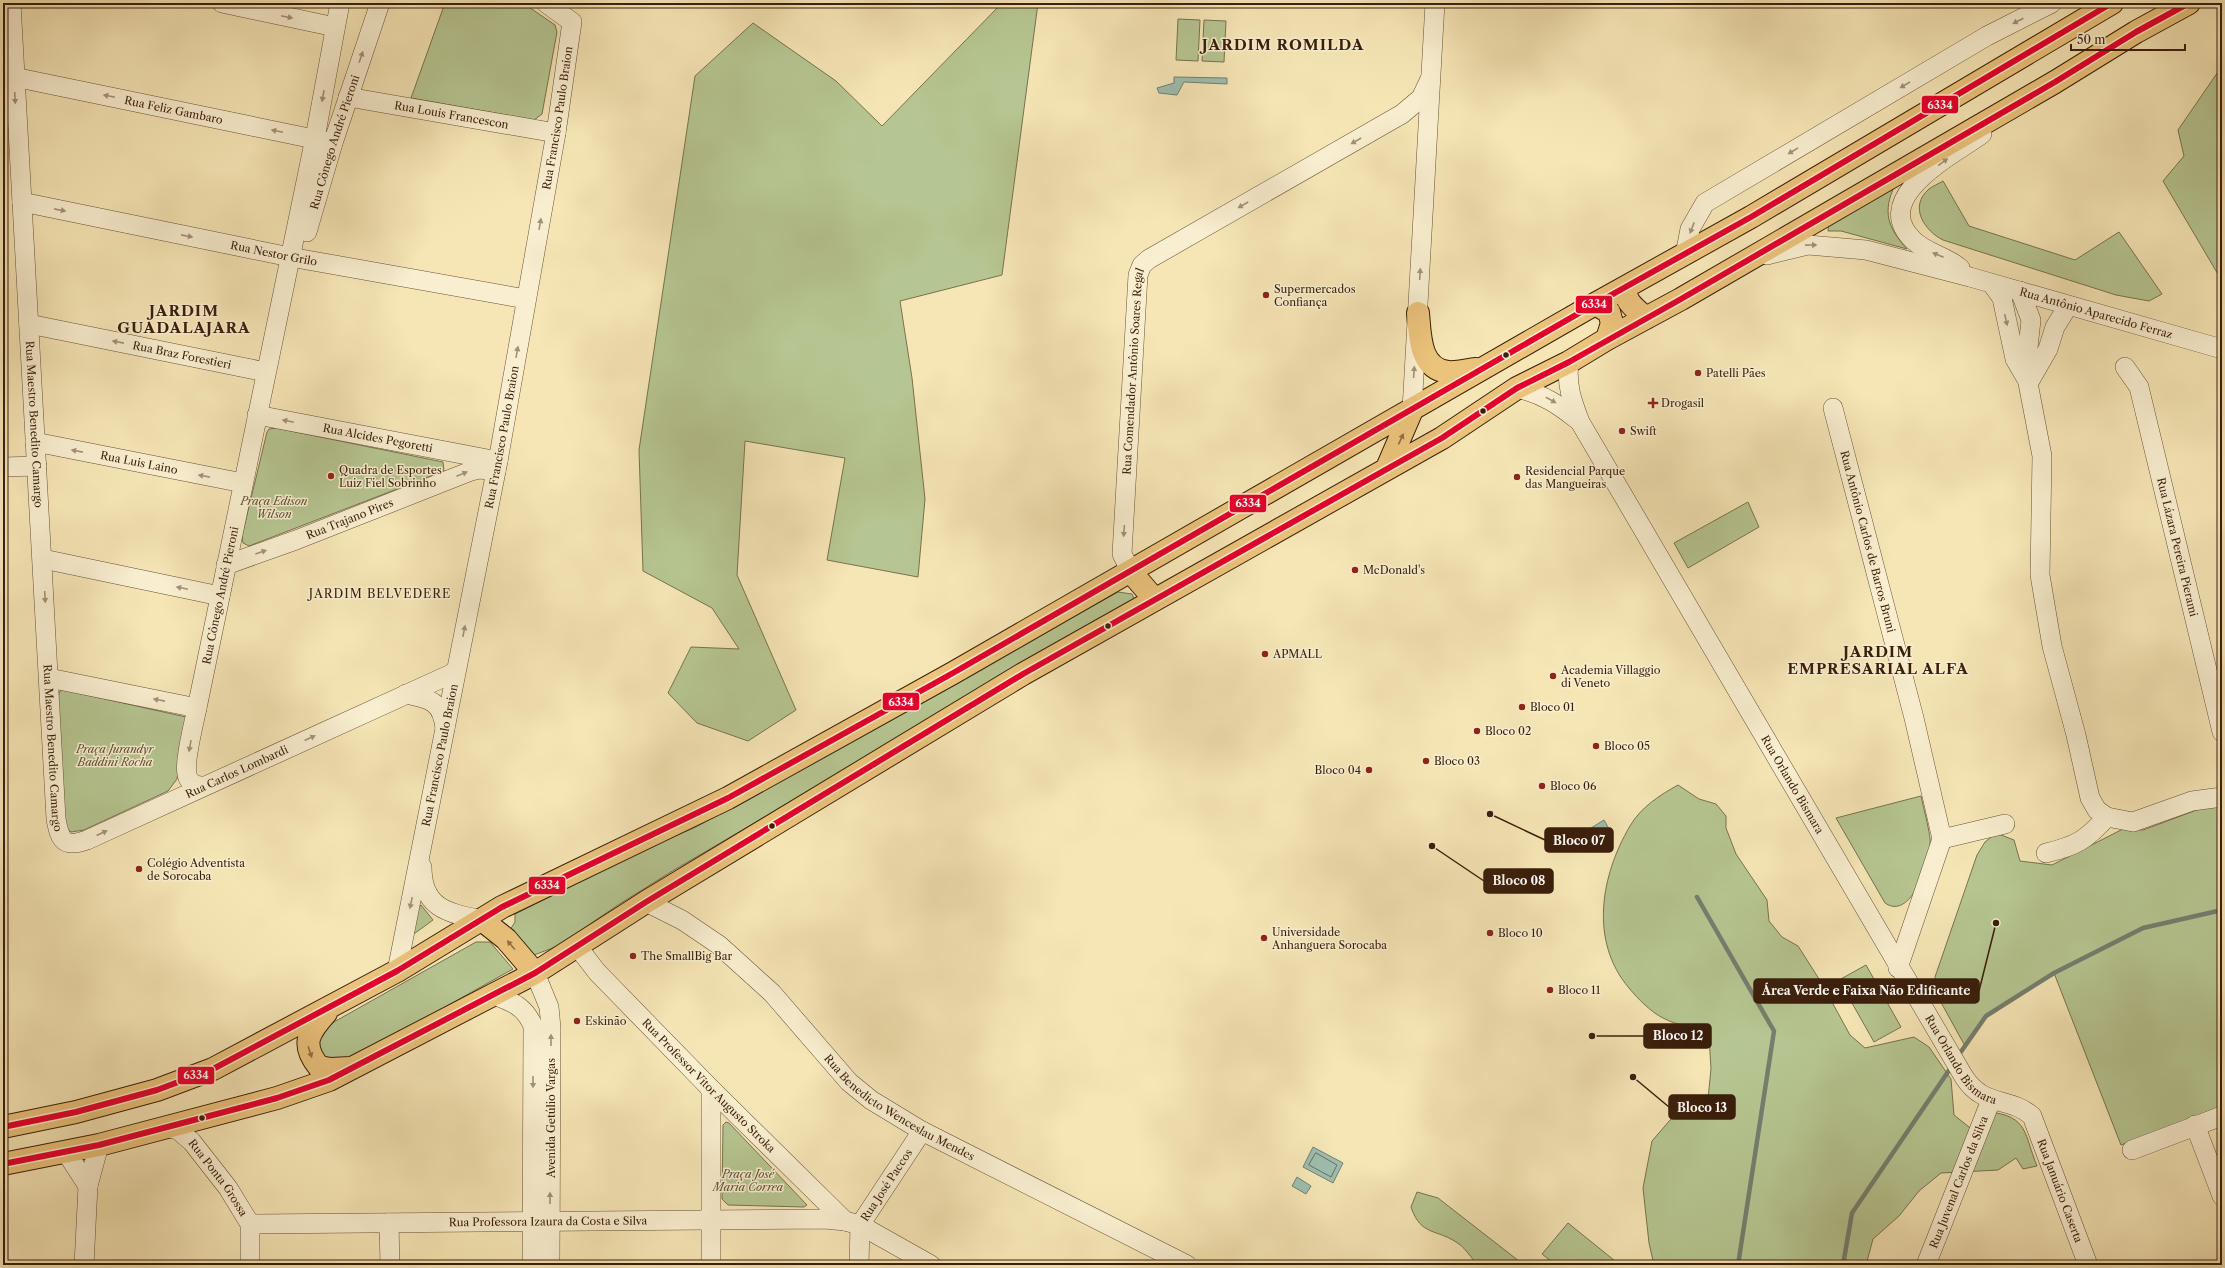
<svg xmlns="http://www.w3.org/2000/svg" width="2225" height="1268" font-family="'Libre Caslon Text',serif">
  <style>
    .green { fill: #b6c692; stroke: #78724e }
    .water { fill: #9dbfb1; stroke: #757f6f }
    .lines { fill: none; stroke-linecap: round; stroke-linejoin: round }
    .shore { stroke: #6c6e5e; stroke-width: 1 }
    .stream { stroke: #757f6f; stroke-width: 4.5 }
    .minor-casing { stroke: #695036; stroke-width: 20 }
    .major-casing { stroke: #3a1e0b; stroke-width: 24 }
    .minor { stroke: #f9efd0; stroke-width: 19 }
    .major { stroke: #ebc37b; stroke-width: 22 }
    .bus-1-casing { stroke: #f9efd0; stroke-width: 9 }
    .bus-1 { stroke: #e4002b; stroke-width: 6 }
    .oneway { fill: #a39177 }
    .oneway2 { fill: #927043 }
    .poi-dot { fill: #8f2418; stroke: #f9efd0; stroke-width: 1.5 }
    .bus-dot { fill: #3a1e0b; stroke: #f9efd0; stroke-width: 1.5 }
    .labels { text-anchor: middle; dominant-baseline: central; stroke-width: 3; stroke-linejoin: round; paint-order: stroke }
    .street-label { font-size: 11px; fill: #3a1e0b; stroke: #f9efd0 }
    .poi-label { font-size: 11px; fill: #3a1e0b; stroke: #f9efd0; text-anchor: start }
    .park-label { font-size: 11px; font-style: italic; fill: #5f5034; stroke: #f9efd0 }
    .neighbourhood-label { font-size: 12px; letter-spacing: 1px; fill: #3a1e0b; stroke: #f9efd0 }
    .district-label { font-size: 15px; font-weight: bold; letter-spacing: 1px; fill: #3a1e0b; stroke: #f9efd0 }
    .leader { fill: none; stroke: #3a1e0b; stroke-width: 1.5 }
    .callout-dot { fill: #3a1e0b; stroke: #f9efd0; stroke-width: 1.5 }
    .callout { fill: #3a1e0b; stroke: #3a1e0b; stroke-width: 1.5 }
    .callout-label { font-size: 12px; text-anchor: middle; font-weight: bold; fill: #fff }
    .line-badge { stroke: #f9efd0; stroke-width: 1.5 }
    .badge-label { font-size: 11px; text-anchor: middle; font-weight: bold; fill: #fff }
  </style>
  <rect width="100%" height="100%" fill="#f6e6b6"/>
  <filter id="stains"><feTurbulence type="fractalNoise" baseFrequency=".005" numOctaves="4"/><feColorMatrix values="0 0 0 0 .2 0 0 0 0 .09 0 0 0 0 .02 0 0 0 .5 -.17"/></filter>
  <radialGradient id="worn" r=".72"><stop offset=".6" stop-color="#630" stop-opacity="0"/><stop offset="1" stop-color="#630" stop-opacity=".3"/></radialGradient>
  <path class="green" d="M445 3H523L555 25 557 32 542 114 534 120 411 98Z
    M1002 3H1038L1002 275 900 301 912 378 925 499 918 577 827 560 845 458 745 441 737 575 796 710 748 741 697 723 668 693 691 647 739 649 712 608 643 571 639 450 695 76 753 23 836 81 882 126Z
    M1178 19 1200 20 1198 61 1176 60Z
    M1204 20 1226 21 1224 62 1202 61Z
    M2222 66V281L2163 181 2184 156 2178 130Z
    M1943 181 1969 226 2075 260 2119 232 2162 294 2149 301 2116 295 1943 240C1925 231 1908 207 1929 189 1933 186 1938 184 1943 181Z
    M1895 185C1882 212 1888 228 1907 249L1841 231H1828L1829 222Z
    M276 428 443 462 444 471 249 546 243 543 242 536 267 432 269 429Z
    M1748 502 1759 527 1688 568 1674 543Z
    M1118 592 1132 594 1135 601 674 870 618 905 558 946 534 955 510 930 515 922V914L643 850 696 827Z
    M64 690 186 717 177 779 168 791 84 830 71 832 64 827 58 696 60 691Z
    M1678 785 1699 799 1716 804 1726 816V828L1736 854 1767 900 1769 921 1782 937 1798 946 1821 982 1850 1035 1865 1048 1914 1037 1929 1047 1951 1079 1954 1115 1979 1135 1989 1112C2029 1116 2024 1135 2037 1166L2023 1169 2016 1158 1998 1170 1941 1173 1919 1191 1899 1216 1873 1239 1866 1265H1654L1649 1243 1643 1188 1652 1141 1671 1119 1688 1114 1708 1099 1711 1069 1709 1036C1694 1027 1678 1026 1663 1018 1651 1012 1638 999 1629 988 1589 941 1601 875 1630 826 1641 807 1660 795 1678 785Z
    M1921 796C1924 810 1928 824 1930 838 1932 857 1912 922 1885 903L1836 818Z
    M2222 805V1106L2121 1145 2054 973 1986 1016 1965 1046 1938 997 1935 977 1977 855 1985 842 1996 833 2014 840 2020 861 2052 865 2123 829 2143 830 2202 808Z
    M421 905 433 920 411 936 416 911Z
    M476 942H490L513 969 343 1064 319 1059 318 1031Z
    M1866 965 1901 1027 1874 1042 1839 980Z
    M726 1122 729 1123 807 1205 804 1207 728 1205 722 1199 723 1125Z
    M1417 1192 1438 1198 1524 1265H1478C1471 1258 1466 1249 1459 1244 1437 1228 1421 1237 1411 1207Z
    M1568 1223 1620 1265H1556L1542 1254Z"/>
  <path class="water" d="M1174 77 1227 78V84L1184 82 1177 95 1159 93 1157 88 1174 83Z
    M1604 820 1613 836 1601 848 1591 828Z
    M1313 1147 1343 1163 1333 1183 1303 1167Z
    M1297 1177 1311 1186 1306 1194 1292 1186Z"/>
  <g class="lines">
    <path class="shore" d="M1316 1153 1337 1165 1331 1177 1309 1165Z"/>
    <path class="stream" d="M1697 897 1774 1031 1738 1265
      M1958 1056 1986 1016 2054 973 2143 928 2222 910
      M1843 1265 1852 1213 1952 1066"/>
    <defs>
      <g id="minor">
        <path id="s1" d="M11 3 56 819C60 841 64 848 87 840L451 674 456 670"/>
        <path d="M222 3 335 27"/>
        <path id="s2" d="M14 77 333 143"/>
        <path id="s3" d="M348 97 556 133"/>
        <path id="s4" d="M22 202 290 257 526 299"/>
        <path id="s5" d="M307 232 333 143 380 3"/>
        <path d="M1685 255 1690 229 1705 203 1987 36 2052 3"/>
        <path id="s6" d="M1767 255 1808 245 1866 250 1970 277 2222 349"/>
        <path d="M1960 268C1946 256 1926 253 1913 240 1869 197 1953 155 1982 134"/>
        <path d="M1992 284 2002 298 2015 359 2026 378"/>
        <path d="M2020 291 2031 320 2028 348V383L2042 456 2040 575 2052 646 2076 735 2090 798 2097 810 2107 817 2133 822 2192 801 2222 797"/>
        <path id="s7" d="M29 324 266 372"/>
        <path id="s8" d="M1569 362C1566 385 1572 401 1580 422L1964 1077C1984 1108 2009 1096 2032 1116L2088 1265"/>
        <path id="s9" d="M2125 367 2139 387 2222 732"/>
        <path d="M2029 382 2048 349 2055 327 2068 306"/>
        <path d="M1517 388C1543 394 1559 405 1579 421"/>
        <path id="s10" d="M1833 408 1914 718 1942 839 1898 968"/>
        <path d="M1412 410 1435 3"/>
        <path id="s11" d="M257 415 498 461"/>
        <path id="s12" d="M35 442 243 483"/>
        <path d="M3 467 37 466"/>
        <path d="M43 559 220 596"/>
        <path id="s13" d="M226 565 296 540 471 471 480 469 496 471"/>
        <path id="s14" d="M1131 572 1122 554 1138 275 1142 265 1149 259 1402 114 1421 98 1430 79"/>
        <path d="M49 678 197 708"/>
        <path d="M406 694C431 699 442 702 445 728"/>
        <path id="s15" d="M202 786C195 786 188 782 187 774 184 761 194 723 197 708L315 138 340 3"/>
        <path d="M1942 839 2005 824"/>
        <path d="M2046 853C2076 846 2086 840 2107 817"/>
        <path d="M422 867C422 909 449 913 482 920"/>
        <path id="s16" d="M646 902 682 920 719 945 772 993 849 1082 871 1100 922 1131 1187 1265"/>
        <path id="s17" d="M577 946 597 972 711 1089 845 1221 860 1225 931 1265"/>
        <path id="s18" d="M397 971 498 461 556 133 572 22 546 3"/>
        <path d="M535 973 549 1007 551 1028 550 1265"/>
        <path d="M494 995C513 1002 525 1007 533 1026L532 1265"/>
        <path d="M711 1089V1265"/>
        <path d="M2195 1125 2222 1196"/>
        <path id="s19" d="M167 1127 178 1130 192 1142 228 1188 250 1224V1265"/>
        <path d="M2132 1150 2222 1116"/>
        <path d="M66 1152 88 1186 99 1145"/>
        <path d="M389 1223 390 1265"/>
        <path id="s20" d="M250 1224 825 1219 845 1221"/>
        <path d="M84 1265 88 1186"/>
        <path id="s21" d="M859 1265 860 1225 922 1131"/>
        <path id="s22" d="M1926 1265 1991 1100"/>
      </g>
      <path id="major" d="M1626 287C1623 301 1637 310 1646 318
        M1595 304 1609 312 1612 323 1607 339
        M1418 313C1420 334 1419 369 1448 372 1456 373 1467 370 1476 369
        M1387 468 1412 410
        M1131 572 1155 600
        M482 920 506 939 535 973
        M326 1013C309 1032 300 1044 319 1067L331 1069 350 1068
        M3 1127 76 1112 157 1090 213 1069 397 971 502 907 728 798 953 673 1595 304 1751 217 2112 3
        M3 1164 99 1145 277 1098 329 1080 535 973 646 902 1023 674 1442 438 1517 388 1569 362 1607 339 1681 299 2055 82 2136 32 2189 3"/>
    </defs>
    <use href="#minor" class="minor-casing"/>
    <use href="#major" class="major-casing"/>
    <use href="#minor" class="minor"/>
    <use href="#major" class="major"/>
    <defs>
      <path id="bus-1" d="M3 1127 76 1112 157 1090 213 1069 397 971 502 907 728 798 953 673 1595 304 1751 217 2112 3
        M3 1164 99 1145 277 1098 329 1080 535 973 646 902 1023 674 1442 438 1517 388 1569 362 1681 299 2055 82 2136 32 2189 3"/>
    </defs>
    <use href="#bus-1" class="bus-1-casing"/>
    <use href="#bus-1" class="bus-1"/>
  </g>
  <defs><path id="oneway-solid" d="M-6-.8H1V-3.2L6.5 0L1 3.2V.8H-6Z"/></defs>
  <g class="oneway">
    <use href="#oneway-solid" transform="translate(287 17) rotate(12)"/>
    <use href="#oneway-solid" transform="translate(2018 21) rotate(153)"/>
    <use href="#oneway-solid" transform="translate(361 57) rotate(-71)"/>
    <use href="#oneway-solid" transform="translate(1905 85) rotate(149)"/>
    <use href="#oneway-solid" transform="translate(109 96) rotate(-168)"/>
    <use href="#oneway-solid" transform="translate(323 96) rotate(100)"/>
    <use href="#oneway-solid" transform="translate(15 98) rotate(87)"/>
    <use href="#oneway-solid" transform="translate(277 131) rotate(-168)"/>
    <use href="#oneway-solid" transform="translate(1356 141) rotate(150)"/>
    <use href="#oneway-solid" transform="translate(1793 151) rotate(149)"/>
    <use href="#oneway-solid" transform="translate(1943 162) rotate(-36)"/>
    <use href="#oneway-solid" transform="translate(1243 205) rotate(150)"/>
    <use href="#oneway-solid" transform="translate(60 210) rotate(11)"/>
    <use href="#oneway-solid" transform="translate(540 224) rotate(-80)"/>
    <use href="#oneway-solid" transform="translate(1692 228) rotate(111)"/>
    <use href="#oneway-solid" transform="translate(187 236) rotate(11)"/>
    <use href="#oneway-solid" transform="translate(1811 245) rotate(-1)"/>
    <use href="#oneway-solid" transform="translate(1938 255) rotate(-157)"/>
    <use href="#oneway-solid" transform="translate(1420 274) rotate(-87)"/>
    <use href="#oneway-solid" transform="translate(2006 320) rotate(77)"/>
    <use href="#oneway-solid" transform="translate(118 342) rotate(-169)"/>
    <use href="#oneway-solid" transform="translate(517 352) rotate(-80)"/>
    <use href="#oneway-solid" transform="translate(1414 372) rotate(-86)"/>
    <use href="#oneway-solid" transform="translate(1551 400) rotate(29)"/>
    <use href="#oneway-solid" transform="translate(288 421) rotate(-168)"/>
    <use href="#oneway-solid" transform="translate(77 451) rotate(-169)"/>
    <use href="#oneway-solid" transform="translate(462 474) rotate(-22)"/>
    <use href="#oneway-solid" transform="translate(204 476) rotate(-169)"/>
    <use href="#oneway-solid" transform="translate(1124 531) rotate(94)"/>
    <use href="#oneway-solid" transform="translate(261 552) rotate(-19)"/>
    <use href="#oneway-solid" transform="translate(182 588) rotate(-168)"/>
    <use href="#oneway-solid" transform="translate(45 597) rotate(87)"/>
    <use href="#oneway-solid" transform="translate(464 631) rotate(-79)"/>
    <use href="#oneway-solid" transform="translate(159 700) rotate(-169)"/>
    <use href="#oneway-solid" transform="translate(310 738) rotate(-25)"/>
    <use href="#oneway-solid" transform="translate(190 746) rotate(100)"/>
    <use href="#oneway-solid" transform="translate(102 833) rotate(-25)"/>
    <use href="#oneway-solid" transform="translate(411 903) rotate(102)"/>
    <use href="#oneway-solid" transform="translate(551 1040) rotate(-90)"/>
    <use href="#oneway-solid" transform="translate(533 1082) rotate(90)"/>
    <use href="#oneway-solid" transform="translate(550 1198) rotate(-90)"/>
  </g>
  <g class="oneway2">
    <use href="#oneway-solid" transform="translate(1401 439) rotate(-65)"/>
    <use href="#oneway-solid" transform="translate(511 945) rotate(-130)"/>
    <use href="#oneway-solid" transform="translate(310 1052) rotate(72)"/>
  </g>
  <g class="poi-dot">
    <circle cx="1266" cy="295" r="4"/>
    <circle cx="1698" cy="373" r="4"/>
    <path d="M1651 397h4v4h4v4h-4v4h-4v-4h-4v-4h4z"/>
    <circle cx="1622" cy="431" r="4"/>
    <circle cx="331" cy="476" r="4"/>
    <circle cx="1517" cy="477" r="4"/>
    <circle cx="1355" cy="570" r="4"/>
    <circle cx="1265" cy="654" r="4"/>
    <circle cx="1553" cy="676" r="4"/>
    <circle cx="1522" cy="707" r="4"/>
    <circle cx="1477" cy="731" r="4"/>
    <circle cx="1596" cy="746" r="4"/>
    <circle cx="1426" cy="761" r="4"/>
    <circle cx="1369" cy="770" r="4"/>
    <circle cx="1542" cy="786" r="4"/>
    <circle cx="139" cy="869" r="4"/>
    <circle cx="1490" cy="933" r="4"/>
    <circle cx="1264" cy="938" r="4"/>
    <circle cx="633" cy="956" r="4"/>
    <circle cx="1550" cy="990" r="4"/>
    <circle cx="577" cy="1021" r="4"/>
  </g>
  <g class="bus-dot">
    <circle cx="1506" cy="355" r="3.5"/>
    <circle cx="1483" cy="411" r="3.5"/>
    <circle cx="1108" cy="626" r="3.5"/>
    <circle cx="772" cy="826" r="3.5"/>
    <circle cx="202" cy="1118" r="3.5"/>
  </g>
  <g class="labels">
    <g class="street-label">
      <text stroke="none"><textPath href="#s2" startOffset="163">Rua Feliz Gambaro</textPath></text>
      <text stroke="none"><textPath href="#s3" startOffset="105">Rua Louis Francescon</textPath></text>
      <text stroke="none"><textPath href="#s18" startOffset="868">Rua Francisco Paulo Braion</textPath></text>
      <text stroke="none"><textPath href="#s5" startOffset="94">Rua Cônego André Pieroni</textPath></text>
      <text stroke="none"><textPath href="#s4" startOffset="257">Rua Nestor Grilo</textPath></text>
      <text stroke="none"><textPath href="#s6" startOffset="339">Rua Antônio Aparecido Ferraz</textPath></text>
      <text stroke="none"><textPath href="#s7" startOffset="156">Rua Braz Forestieri</textPath></text>
      <text stroke="none"><textPath href="#s14" startOffset="203">Rua Comendador Antônio Soares Regal</textPath></text>
      <text stroke="none"><textPath href="#s1" startOffset="422">Rua Maestro Benedito Camargo</textPath></text>
      <text stroke="none"><textPath href="#s18" startOffset="544">Rua Francisco Paulo Braion</textPath></text>
      <text stroke="none"><textPath href="#s11" startOffset="123">Rua Alcides Pegoretti</textPath></text>
      <text stroke="none"><textPath href="#s12" startOffset="106">Rua Luis Laino</textPath></text>
      <text stroke="none"><textPath href="#s13" startOffset="132">Rua Trajano Pires</textPath></text>
      <text stroke="none"><textPath href="#s10" startOffset="138">Rua Antônio Carlos de Barros Bruni</textPath></text>
      <text stroke="none"><textPath href="#s9" startOffset="189">Rua Lázara Pereira Pierami</textPath></text>
      <text stroke="none"><textPath href="#s15" startOffset="203">Rua Cônego André Pieroni</textPath></text>
      <text stroke="none"><textPath href="#s1" startOffset="746">Rua Maestro Benedito Camargo</textPath></text>
      <text stroke="none"><textPath href="#s18" startOffset="220">Rua Francisco Paulo Braion</textPath></text>
      <text stroke="none"><textPath href="#s1" startOffset="1029">Rua Carlos Lombardi</textPath></text>
      <text stroke="none"><textPath href="#s8" startOffset="482">Rua Orlando Bismara</textPath></text>
      <text stroke="none"><textPath href="#s8" startOffset="806">Rua Orlando Bismara</textPath></text>
      <text stroke="none"><textPath href="#s17" startOffset="192">Rua Professor Vitor Augusto Stroka</textPath></text>
      <text stroke="none"><textPath href="#s16" startOffset="330">Rua Benedicto Wenceslau Mendes</textPath></text>
      <text transform="translate(551 1118) rotate(-90)">Avenida Getúlio Vargas</text>
      <text stroke="none"><textPath href="#s19" startOffset="74">Rua Ponta Grossa</textPath></text>
      <text stroke="none"><textPath href="#s22" startOffset="89">Rua Juvenal Carlos da Silva</textPath></text>
      <text stroke="none"><textPath href="#s21" startOffset="88">Rua José Paccos</textPath></text>
      <text stroke="none"><textPath href="#s8" startOffset="981">Rua Januário Caserta</textPath></text>
      <text stroke="none"><textPath href="#s20" startOffset="298">Rua Professora Izaura da Costa e Silva</textPath></text>
    </g>
    <g class="poi-label">
      <text x="1274" y="289">Supermercados<tspan x="1274" dy="13">Confiança</tspan></text>
      <text x="1706" y="373">Patelli Pães</text>
      <text x="1661" y="403">Drogasil</text>
      <text x="1630" y="431">Swift</text>
      <text x="339" y="470">Quadra de Esportes<tspan x="339" dy="13">Luiz Fiel Sobrinho</tspan></text>
      <text x="1525" y="471">Residencial Parque<tspan x="1525" dy="13">das Mangueiras</tspan></text>
      <text x="1363" y="570">McDonald's</text>
      <text x="1273" y="654">APMALL</text>
      <text x="1561" y="670">Academia Villaggio<tspan x="1561" dy="13">di Veneto</tspan></text>
      <text x="1530" y="707">Bloco 01</text>
      <text x="1485" y="731">Bloco 02</text>
      <text x="1604" y="746">Bloco 05</text>
      <text x="1434" y="761">Bloco 03</text>
      <text x="1361" y="770" text-anchor="end">Bloco 04</text>
      <text x="1550" y="786">Bloco 06</text>
      <text x="147" y="863">Colégio Adventista<tspan x="147" dy="13">de Sorocaba</tspan></text>
      <text x="1272" y="932">Universidade<tspan x="1272" dy="13">Anhanguera Sorocaba</tspan></text>
      <text x="1498" y="933">Bloco 10</text>
      <text x="641" y="956">The SmallBig Bar</text>
      <text x="1558" y="990">Bloco 11</text>
      <text x="585" y="1021">Eskinão</text>
    </g>
    <g class="park-label">
      <text x="274" y="501">Praça Edison<tspan x="274" dy="13">Wilson</tspan></text>
      <text x="115" y="749">Praça Jurandyr<tspan x="115" dy="13">Baddini Rocha</tspan></text>
      <text x="748" y="1174">Praça José<tspan x="748" dy="13">Maria Correa</tspan></text>
    </g>
    <g class="neighbourhood-label">
      <text x="380" y="593">JARDIM BELVEDERE</text>
    </g>
    <g class="district-label">
      <text x="1283" y="44">JARDIM ROMILDA</text>
      <text x="184" y="310">JARDIM<tspan x="184" dy="17">GUADALAJARA</tspan></text>
      <text x="1878" y="651">JARDIM<tspan x="1878" dy="17">EMPRESARIAL ALFA</tspan></text>
    </g>
  </g>
  <path class="leader" d="M1490 814L1545 840M1432 846L1484 881M1996 923L1979 991M1592 1036L1644 1036M1633 1077L1669 1107"/>
  <g class="callout-dot">
    <circle cx="1490" cy="814" r="4"/>
    <circle cx="1432" cy="846" r="4"/>
    <circle cx="1996" cy="923" r="4"/>
    <circle cx="1592" cy="1036" r="4"/>
    <circle cx="1633" cy="1077" r="4"/>
  </g>
  <g class="callout">
    <rect x="1545" y="828" width="68" height="24" rx="4"/>
    <rect x="1484" y="869" width="69" height="24" rx="4"/>
    <rect x="1754" y="979" width="225" height="24" rx="4"/>
    <rect x="1644" y="1024" width="67" height="24" rx="4"/>
    <rect x="1669" y="1095" width="66" height="24" rx="4"/>
  </g>
  <g class="callout-label">
    <text x="1579" y="845">Bloco 07</text>
    <text x="1519" y="885">Bloco 08</text>
    <text x="1866" y="995">Área Verde e Faixa Não Edificante</text>
    <text x="1678" y="1040">Bloco 12</text>
    <text x="1702" y="1112">Bloco 13</text>
  </g>
  <g class="line-badge">
    <rect x="1921" y="95" width="38" height="19" rx="4" fill="#e4002b"/>
    <rect x="1575" y="295" width="38" height="19" rx="4" fill="#e4002b"/>
    <rect x="1229" y="494" width="38" height="19" rx="4" fill="#e4002b"/>
    <rect x="882" y="692" width="38" height="19" rx="4" fill="#e4002b"/>
    <rect x="528" y="876" width="38" height="19" rx="4" fill="#e4002b"/>
    <rect x="177" y="1066" width="38" height="19" rx="4" fill="#e4002b"/>
  </g>
  <g class="badge-label">
    <text x="1940" y="109">6334</text>
    <text x="1594" y="308">6334</text>
    <text x="1248" y="507">6334</text>
    <text x="901" y="706">6334</text>
    <text x="547" y="889">6334</text>
    <text x="196" y="1079">6334</text>
  </g>
  <rect width="2225" height="1268" fill="none" stroke="#f6e6b6" stroke-width="16"/>
  <rect x="4" y="4" width="2217" height="1260" fill="none" stroke="#3a1e0b" stroke-width="2"/>
  <rect x="8" y="8" width="2209" height="1252" fill="none" stroke="#3a1e0b"/>
  <path d="M2071 44v6h114v-6" fill="none" stroke="#3a1e0b" stroke-width="2"/>
  <text x="2077" y="44" font-size="12" fill="#3a1e0b" stroke="#f9efd0" stroke-width="3" paint-order="stroke">50 m</text>
  <rect width="100%" height="100%" filter="url(#stains)"/>
  <rect width="100%" height="100%" fill="url(#worn)"/>
</svg>
